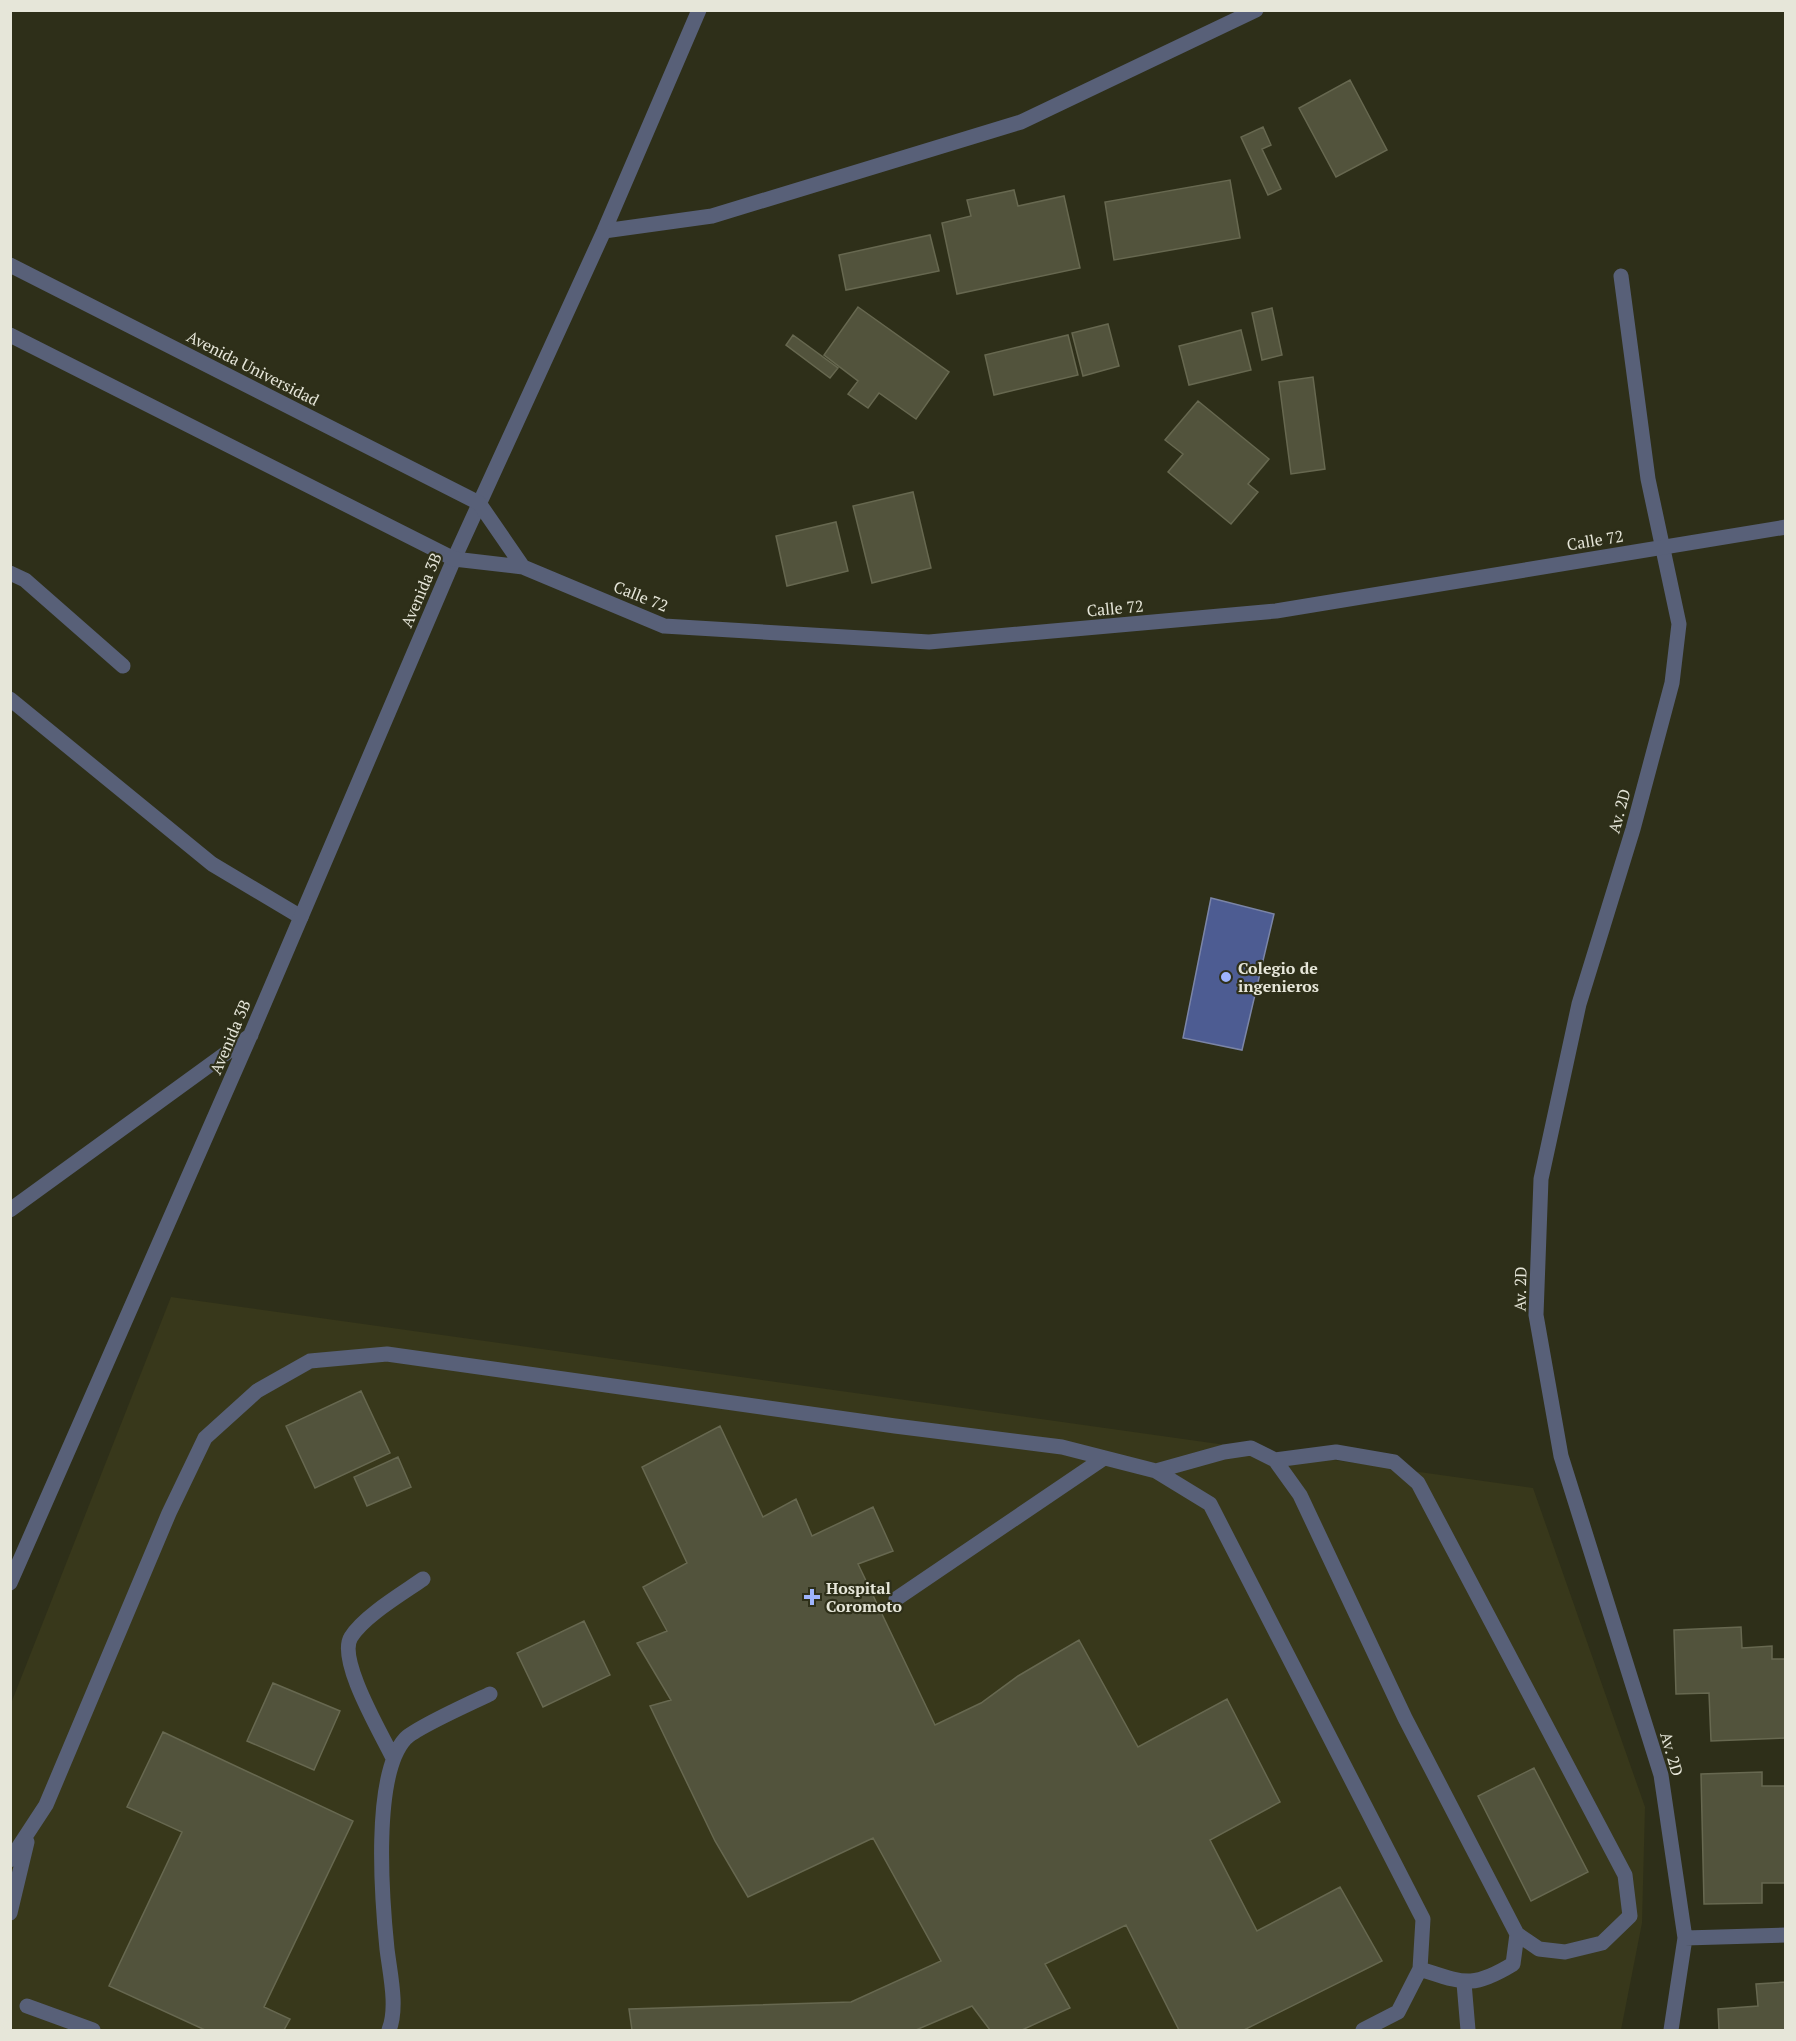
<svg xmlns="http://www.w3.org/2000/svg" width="1796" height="2041" font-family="'PT Serif',serif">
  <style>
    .built { fill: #38381b }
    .water { fill: #4d5c92; stroke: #7b85a7; stroke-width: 1.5 }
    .building { fill: #52533c; stroke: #676850; stroke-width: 1.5 }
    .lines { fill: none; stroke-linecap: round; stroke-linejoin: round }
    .service { stroke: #586078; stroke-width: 15 }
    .minor { stroke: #586078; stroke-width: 15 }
    .tertiary { stroke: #586078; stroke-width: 15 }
    .poi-dot { fill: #9eb4fd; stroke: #2e2f19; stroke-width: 2 }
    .labels { text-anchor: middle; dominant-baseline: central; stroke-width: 4.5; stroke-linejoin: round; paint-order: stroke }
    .street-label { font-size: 16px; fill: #e6e6d9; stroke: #2e2f19 }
    .poi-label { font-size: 16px; font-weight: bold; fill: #e6e6d9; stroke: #2e2f19; text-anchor: start }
  </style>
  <rect width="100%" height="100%" fill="#2e2f19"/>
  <path class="built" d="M171 1297 1533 1488 1645 1807 1642 1923 1621 2030H11L10 1706Z"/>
  <path class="water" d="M1211 898 1274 914 1242 1050 1183 1038Z"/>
  <path class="building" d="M1350 80 1387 150 1336 177 1299 108Z
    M1263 127 1271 145 1262 149 1281 189 1268 195 1241 137Z
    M1230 180 1240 238 1114 260 1105 202Z
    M1014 190 1018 206 1064 196 1080 268 957 294 942 223 971 216 967 200Z
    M930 235 939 271 846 290 839 255Z
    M858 307 949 372 916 419 879 393 868 408 848 394 858 381 824 355Z
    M1272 308 1282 355 1262 360 1252 313Z
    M1108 324 1119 366 1083 376 1072 333Z
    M1241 330 1251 370 1189 385 1179 346Z
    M793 335 838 368 830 378 786 345Z
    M1068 335 1078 375 994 395 985 355Z
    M1313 377 1325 469 1291 474 1279 382Z
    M1198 401 1269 459 1248 484 1258 492 1231 524 1168 472 1183 454 1165 440Z
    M913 492 931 568 872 583 853 506Z
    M836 522 848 571 787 586 776 536Z
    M361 1391 390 1453 315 1488 286 1426Z
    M720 1426 763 1517 796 1499 812 1536 873 1507 893 1551 858 1564 935 1725 981 1703 1018 1676 1079 1640 1138 1747 1227 1699 1280 1802 1210 1840 1257 1931 1340 1887 1382 1961 1244 2030H1179L1126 1925 1045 1964 1070 2008 1022 2030H990L972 2006 916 2030H632L629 2009 851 2002 941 1961 873 1838 748 1897 715 1841 650 1706 671 1700 637 1643 667 1631 643 1587 687 1563 642 1467Z
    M398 1457 411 1487 367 1506 354 1477Z
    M584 1621 610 1675 543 1707 517 1653Z
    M1741 1627 1742 1648 1772 1646V1659H1786V1738L1711 1741 1709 1693 1676 1694 1674 1630Z
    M273 1683 340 1711 314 1770 247 1741Z
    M163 1732 353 1821 264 2007 290 2019 284 2030H205L109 1986 182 1832 127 1807Z
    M1534 1768 1588 1872 1531 1901 1478 1796Z
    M1762 1772V1786H1786V1883H1762V1903L1704 1904 1701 1774Z
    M1786 1982V2030H1719L1718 2009 1758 2006 1756 1984Z"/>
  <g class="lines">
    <path class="service" d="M10 573 25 580 123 666
      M10 699 212 864 301 917
      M1275 1460 1336 1452 1394 1462 1418 1483 1625 1875 1630 1916 1602 1943 1565 1952 1539 1949 1517 1934
      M1156 1471 1224 1452 1251 1448 1275 1460 1300 1495 1405 1718 1517 1934 1513 1964C1472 1989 1464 1983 1420 1969
      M896 1599 1104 1458
      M392 1756C381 1733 337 1659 351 1637 364 1616 403 1593 423 1579
      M10 1860 46 1805 169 1513 205 1438 257 1391 310 1361 387 1354 895 1426 1062 1447 1156 1471 1210 1504 1423 1919 1420 1969 1398 2012 1363 2030
      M10 1913 27 1842
      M1464 1983 1468 2030
      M27 2006 93 2030
      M389 2030C398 2007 390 1974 387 1949 382 1900 372 1776 405 1739 415 1728 473 1702 490 1694"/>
    <path class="minor" d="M604 231 712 216 1021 122 1256 10
      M1621 276 1648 479 1679 624 1672 683 1633 829 1579 1004 1541 1179 1536 1315 1561 1456 1661 1775 1685 1938 1671 2030
      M10 1210 251 1035
      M10 1583 251 1034 454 559 604 231 699 10
      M1685 1938 1786 1935"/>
    <path class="tertiary" d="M10 265 479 503 523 567
      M10 335 454 559 523 567 664 626 929 642 1276 611 1786 527"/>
  </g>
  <g class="poi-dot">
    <circle cx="1226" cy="977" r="6"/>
    <path d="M809 1588h6v6h6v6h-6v6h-6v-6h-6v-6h6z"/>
  </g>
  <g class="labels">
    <g class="street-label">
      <text transform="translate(253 368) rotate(27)">Avenida Universidad</text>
      <text transform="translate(1595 540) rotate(-9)">Calle 72</text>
      <text transform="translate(421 590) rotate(-67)">Avenida 3B</text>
      <text transform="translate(641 596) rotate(22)">Calle 72</text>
      <text transform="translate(1115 608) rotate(-5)">Calle 72</text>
      <text transform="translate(1619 811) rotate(-75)">Av. 2D</text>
      <text transform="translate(230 1037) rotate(-67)">Avenida 3B</text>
      <text transform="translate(1520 1289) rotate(-89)">Av. 2D</text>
      <text transform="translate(1672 1754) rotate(74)">Av. 2D</text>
    </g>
    <g class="poi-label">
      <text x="1238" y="968">Colegio de<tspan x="1238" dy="18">ingenieros</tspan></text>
      <text x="826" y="1588">Hospital<tspan x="826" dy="18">Coromoto</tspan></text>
    </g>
  </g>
  <rect width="1796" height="2041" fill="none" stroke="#e6e6d9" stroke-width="24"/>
</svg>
